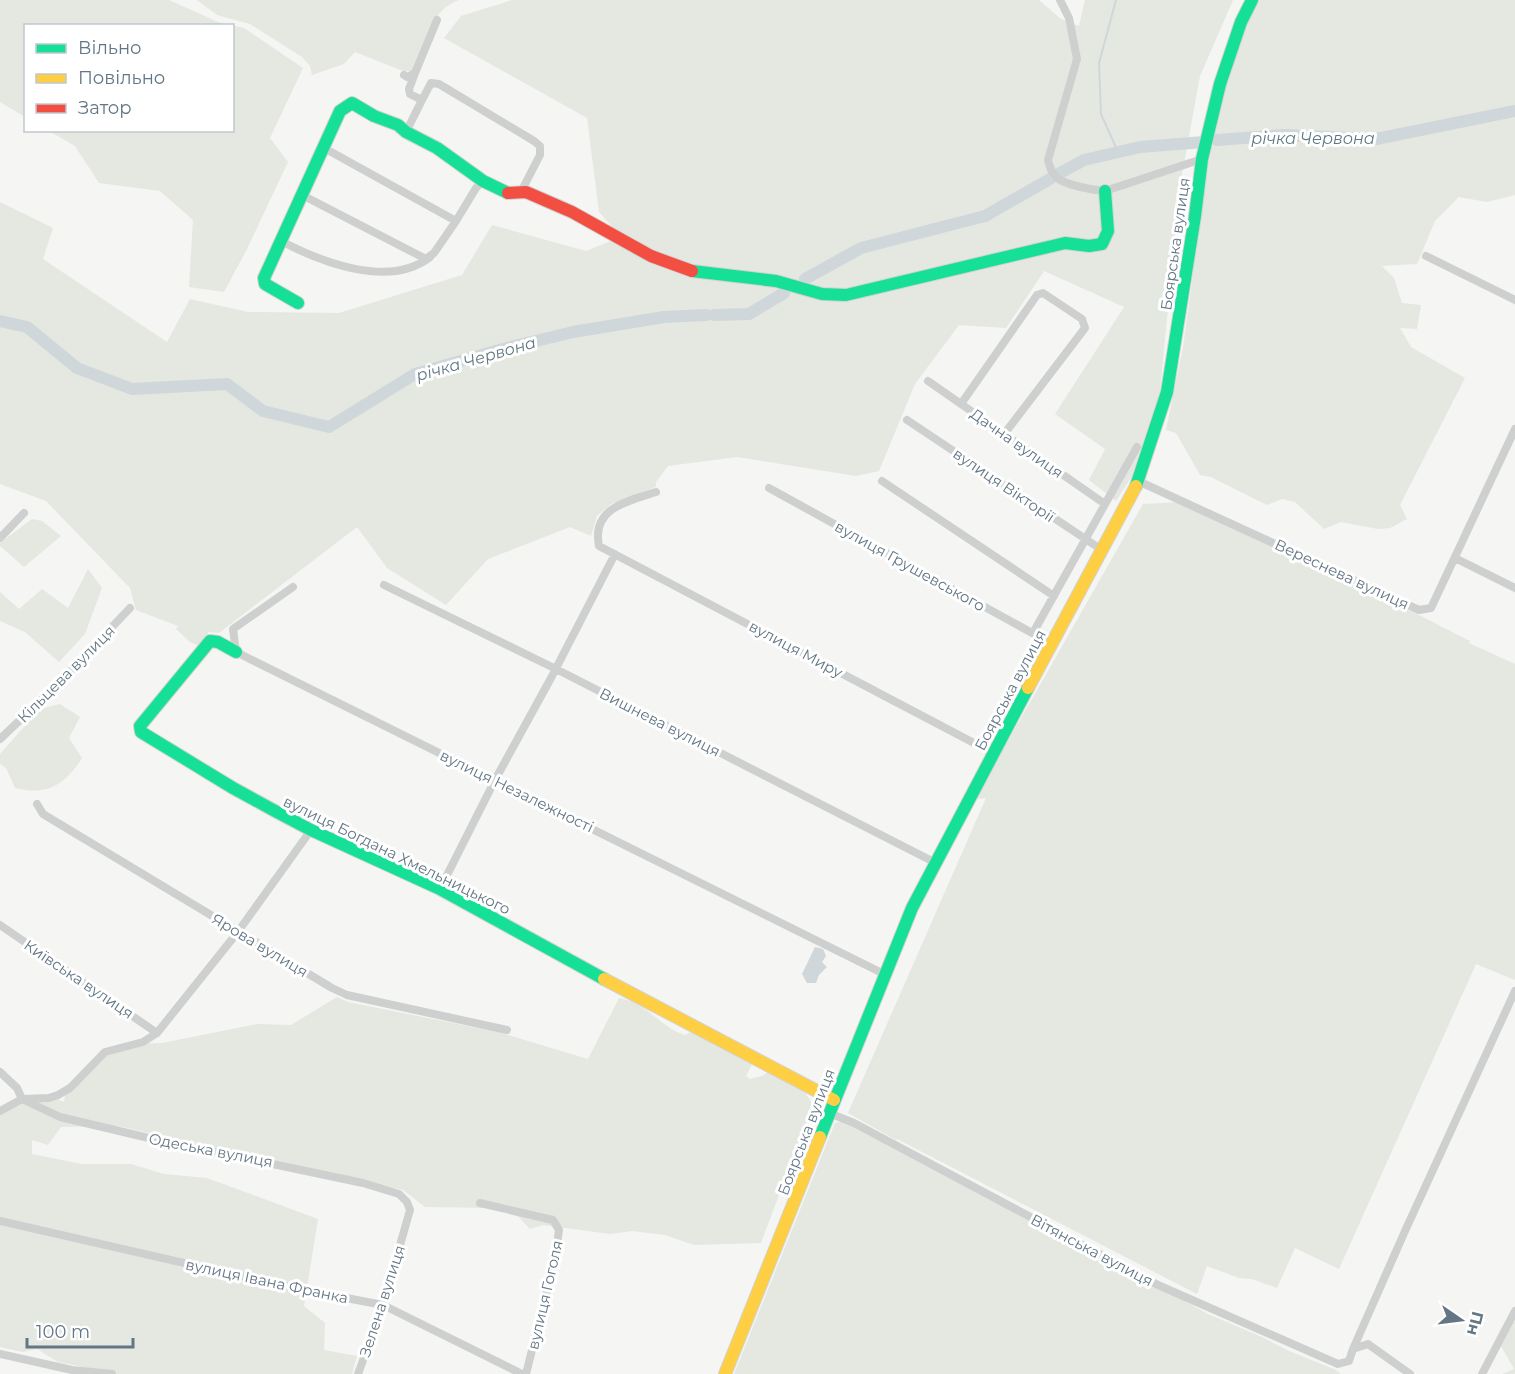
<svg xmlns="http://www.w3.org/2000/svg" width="1515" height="1374" font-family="Montserrat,sans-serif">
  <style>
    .green { fill: #e4e8e1 }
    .water { fill: #cfd7da }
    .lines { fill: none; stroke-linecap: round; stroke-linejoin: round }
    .stream { stroke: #cfd7da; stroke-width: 2 }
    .river { stroke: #cfd7da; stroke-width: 12 }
    .fast-casing { stroke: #d1d3d3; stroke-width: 14 }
    .slow-casing { stroke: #d1d3d3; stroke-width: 14 }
    .jam-casing { stroke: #d1d3d3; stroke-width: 14 }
    .street { stroke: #ced0d0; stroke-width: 8 }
    .fast { stroke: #16e098; stroke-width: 12 }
    .slow { stroke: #ffcf43; stroke-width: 12 }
    .jam { stroke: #f24e42; stroke-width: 12 }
    .labels { text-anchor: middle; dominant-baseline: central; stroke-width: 6; stroke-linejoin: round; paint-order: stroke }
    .street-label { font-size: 15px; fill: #627685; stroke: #fff }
    .water-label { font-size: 16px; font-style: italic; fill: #5e7882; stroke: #fff }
  </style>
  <rect width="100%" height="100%" fill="#f5f5f3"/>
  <path class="green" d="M0 0H169L218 22 244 28 303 68 270 138 288 162 247 249 224 292 189 287 193 220 160 191 99 183 75 146 49 131 232 130V26H26L25 117 0 102Z
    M197 0H459C430 10 424 45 413 71H403L355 52 344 64 312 75 310 66 302 57 250 24 217 15Z
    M512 0H1039L1061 19 1079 26 1085 0H1233L1200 76 1180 185 1160 391 1131 478 1116 501 1089 480 1105 449 1055 414 1124 307 1044 271 1006 328 959 325 915 384 879 471 856 476 737 457 668 466 656 482V487L611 504 597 516 591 536 570 527 488 559 446 605 387 568 357 527 219 633 208 632 209 637 199 646 190 642 176 629 178 626 136 610 130 588 46 501 0 484V202L53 228 43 259 167 342 190 299 248 312 339 313 462 275 492 225 586 251 611 241 617 232 599 212 587 118 444 38 461 16Z
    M1256 0H1515V195L1487 202 1459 197 1435 221 1417 264 1382 266 1394 278 1402 303 1421 305 1417 329 1400 328 1411 347 1465 378 1400 505 1407 519 1390 528 1378 529 1341 522 1324 529 1295 502 1282 499 1267 505 1211 477 1200 475 1176 433 1166 430 1183 347 1208 165 1226 87 1246 23Z
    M1180 502 1253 531 1470 641 1469 643 1515 664V980L1476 964 1339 1269 1295 1248 1277 1288 1252 1279 1239 1278 1207 1266 1197 1294 897 1139 896 1140 848 1113 986 798 975 799 1143 504Z
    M32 519 42 521 61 536 24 567 0 546V543Z
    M88 569 102 588 85 634 59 662 25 632 0 621V592L19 609 42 589 68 608Z
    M60 704 80 717 69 738 82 758C65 785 47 796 15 788L6 768 0 764V754L40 709Z
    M337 997 348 1002 498 1032 588 1059 619 998C650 1004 659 1027 685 1035L693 1031 752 1064 746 1076 750 1079 762 1076 768 1072 801 1087 813 1104 761 1243 694 1245 665 1235 632 1231 610 1234 543 1225 530 1229 519 1217 496 1208 425 1207 403 1190 118 1126 61 1127 48 1145 32 1140V1154L82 1164H131L164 1174 207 1178 318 1219 304 1306 325 1323 324 1350 357 1356 352 1374H118L58 1362 37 1349 22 1352 0 1347V1107L55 1098 64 1102 66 1089 121 1044 162 1043 257 1024 291 1025Z
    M852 1120 1032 1216 1208 1314 1262 1337 1289 1351 1336 1370 1341 1374H734L835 1123Z
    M1515 1317V1374H1502L1514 1369 1501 1346Z"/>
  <path class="water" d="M815 947 823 949 826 956 822 962 827 967 819 975 816 983H807L802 974Z"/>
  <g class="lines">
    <path class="stream" d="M1116 0 1099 63 1101 114 1118 152"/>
    <path class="river" d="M1217 140 1285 135 1376 139 1515 111
      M1060 173 1084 160 1140 147 1204 142
      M805 279 861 248 985 216 1050 179
      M714 315 749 314 784 293
      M0 321 27 327 77 368 132 389 227 384 263 411 329 427 415 374 503 349 573 332 664 317 706 315"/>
    <defs>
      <path id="fast" d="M692 271 776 281 822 294 846 295 1065 243 1089 246 1102 244 1108 231 1105 191
        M298 303 265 284 264 278 340 111 352 103 374 116 398 125 406 132 437 148 483 181 508 193
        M1136 486 1167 392 1195 216 1202 159 1220 84 1241 22 1252 0
        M236 652 218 642 210 641 140 726 141 732 233 788 275 811 311 830 440 889 604 979
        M820 1137 912 908 1028 688"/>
      <path id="slow" d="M1028 688 1136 486
        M604 979 834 1100
        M725 1374 820 1137"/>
      <path id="jam" d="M508 193 526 192 572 212 651 256 692 271"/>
    </defs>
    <use href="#fast" class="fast-casing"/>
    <use href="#slow" class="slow-casing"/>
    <use href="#jam" class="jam-casing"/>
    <path class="street" d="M1060 0 1069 18 1077 59 1048 160C1050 167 1051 173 1057 178 1066 185 1092 190 1105 191L1202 159
      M404 75 407 77 415 73 437 20
      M422 100 431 83 439 84 534 141 540 146V155L524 186 526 192
      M406 132 422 100 410 94 409 89 415 73
      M324 148 456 221 476 188 483 181
      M302 195 426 259 434 253 456 221
      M281 241C321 262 389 289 430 257
      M1426 256 1515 300
      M928 381 1105 504
      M961 404 1037 295 1043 293 1082 319 1085 328 1005 433
      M907 420 1102 550
      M882 481 1054 596
      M1138 481 1419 610 1431 608 1515 429
      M769 488 1052 644
      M656 492C628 501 591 508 599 546L993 753
      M0 538 24 513
      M1455 558 1515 588
      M384 585 556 669 934 862
      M293 587 233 629 236 652 884 974
      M1033 633 1137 447
      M0 739 61 681 130 608
      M37 804 43 814 332 988 347 995 507 1030
      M440 889 495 780 551 678 615 554
      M0 925 157 1033
      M0 1072 17 1088 22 1099 60 1117 153 1139 363 1183 399 1194 407 1202 410 1210 383 1305 358 1374
      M0 1111 22 1099 49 1098 58 1095 70 1088 105 1052 143 1042 157 1033 237 933 311 830
      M829 1113 854 1123 1158 1285 1338 1364 1349 1361 1353 1349 1368 1344 1410 1374
      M480 1203 553 1220 559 1230 555 1259 526 1374
      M0 1221 289 1287 383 1305 522 1374
      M1353 1349 1405 1231 1515 991
      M0 1354 72 1370 112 1374
      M1482 1374 1515 1311"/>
    <use href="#fast" class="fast"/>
    <use href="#slow" class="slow"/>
    <use href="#jam" class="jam"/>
  </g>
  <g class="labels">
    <g class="street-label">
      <text transform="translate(1175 244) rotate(-82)">Боярська вулиця</text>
      <text transform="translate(1017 443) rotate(35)">Дачна вулиця</text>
      <text transform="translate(1004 485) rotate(34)">вулиця Вікторії</text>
      <text transform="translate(910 566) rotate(29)">вулиця Грушевського</text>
      <text transform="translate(1342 574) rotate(25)">Вереснева вулиця</text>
      <text transform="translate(796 649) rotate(28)">вулиця Миру</text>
      <text transform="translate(66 674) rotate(-45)">Кільцева вулиця</text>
      <text transform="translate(1010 690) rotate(-62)">Боярська вулиця</text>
      <text transform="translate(660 722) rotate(27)">Вишнева вулиця</text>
      <text transform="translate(517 791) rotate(26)">вулиця Незалежності</text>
      <text transform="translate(397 855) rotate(26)">вулиця Богдана Хмельницького</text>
      <text transform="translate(260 945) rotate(31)">Ярова вулиця</text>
      <text transform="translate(79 979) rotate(34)">Київська вулиця</text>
      <text transform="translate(806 1132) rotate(-69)">Боярська вулиця</text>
      <text transform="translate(211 1150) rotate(11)">Одеська вулиця</text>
      <text transform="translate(1092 1250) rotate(28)">Вітянська вулиця</text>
      <text transform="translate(267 1281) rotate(12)">вулиця Івана Франка</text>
      <text transform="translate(545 1295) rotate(-77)">вулиця Гоголя</text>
      <text transform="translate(382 1301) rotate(-72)">Зелена вулиця</text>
    </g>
    <g class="water-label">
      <text x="1313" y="138">річка Червона</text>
      <text transform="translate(476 359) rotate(-16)">річка Червона</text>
    </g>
  </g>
  <rect x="24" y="24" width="210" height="108" fill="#ffffff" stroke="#c0c8ce" stroke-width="1.5"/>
  <rect x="36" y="44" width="30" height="9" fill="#16e098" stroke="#c0c8ce" stroke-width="1.5"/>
  <text x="78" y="54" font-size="18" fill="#627685">Вільно</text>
  <rect x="36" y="74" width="30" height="9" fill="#ffcf43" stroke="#c0c8ce" stroke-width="1.5"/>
  <text x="78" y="84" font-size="18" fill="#627685">Повільно</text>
  <rect x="36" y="104" width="30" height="9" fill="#f24e42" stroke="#c0c8ce" stroke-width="1.5"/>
  <text x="78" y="114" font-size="18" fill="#627685">Затор</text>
  <g transform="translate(1461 1320) rotate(104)" stroke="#ffffff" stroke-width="4.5" paint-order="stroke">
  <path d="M0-4.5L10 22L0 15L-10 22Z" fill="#627685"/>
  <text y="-9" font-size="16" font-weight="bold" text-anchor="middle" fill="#627685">Пн</text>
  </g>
  <path d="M27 1338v9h106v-9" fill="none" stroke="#627685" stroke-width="3"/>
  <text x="36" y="1338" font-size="18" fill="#627685" stroke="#ffffff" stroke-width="4.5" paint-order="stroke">100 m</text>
</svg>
